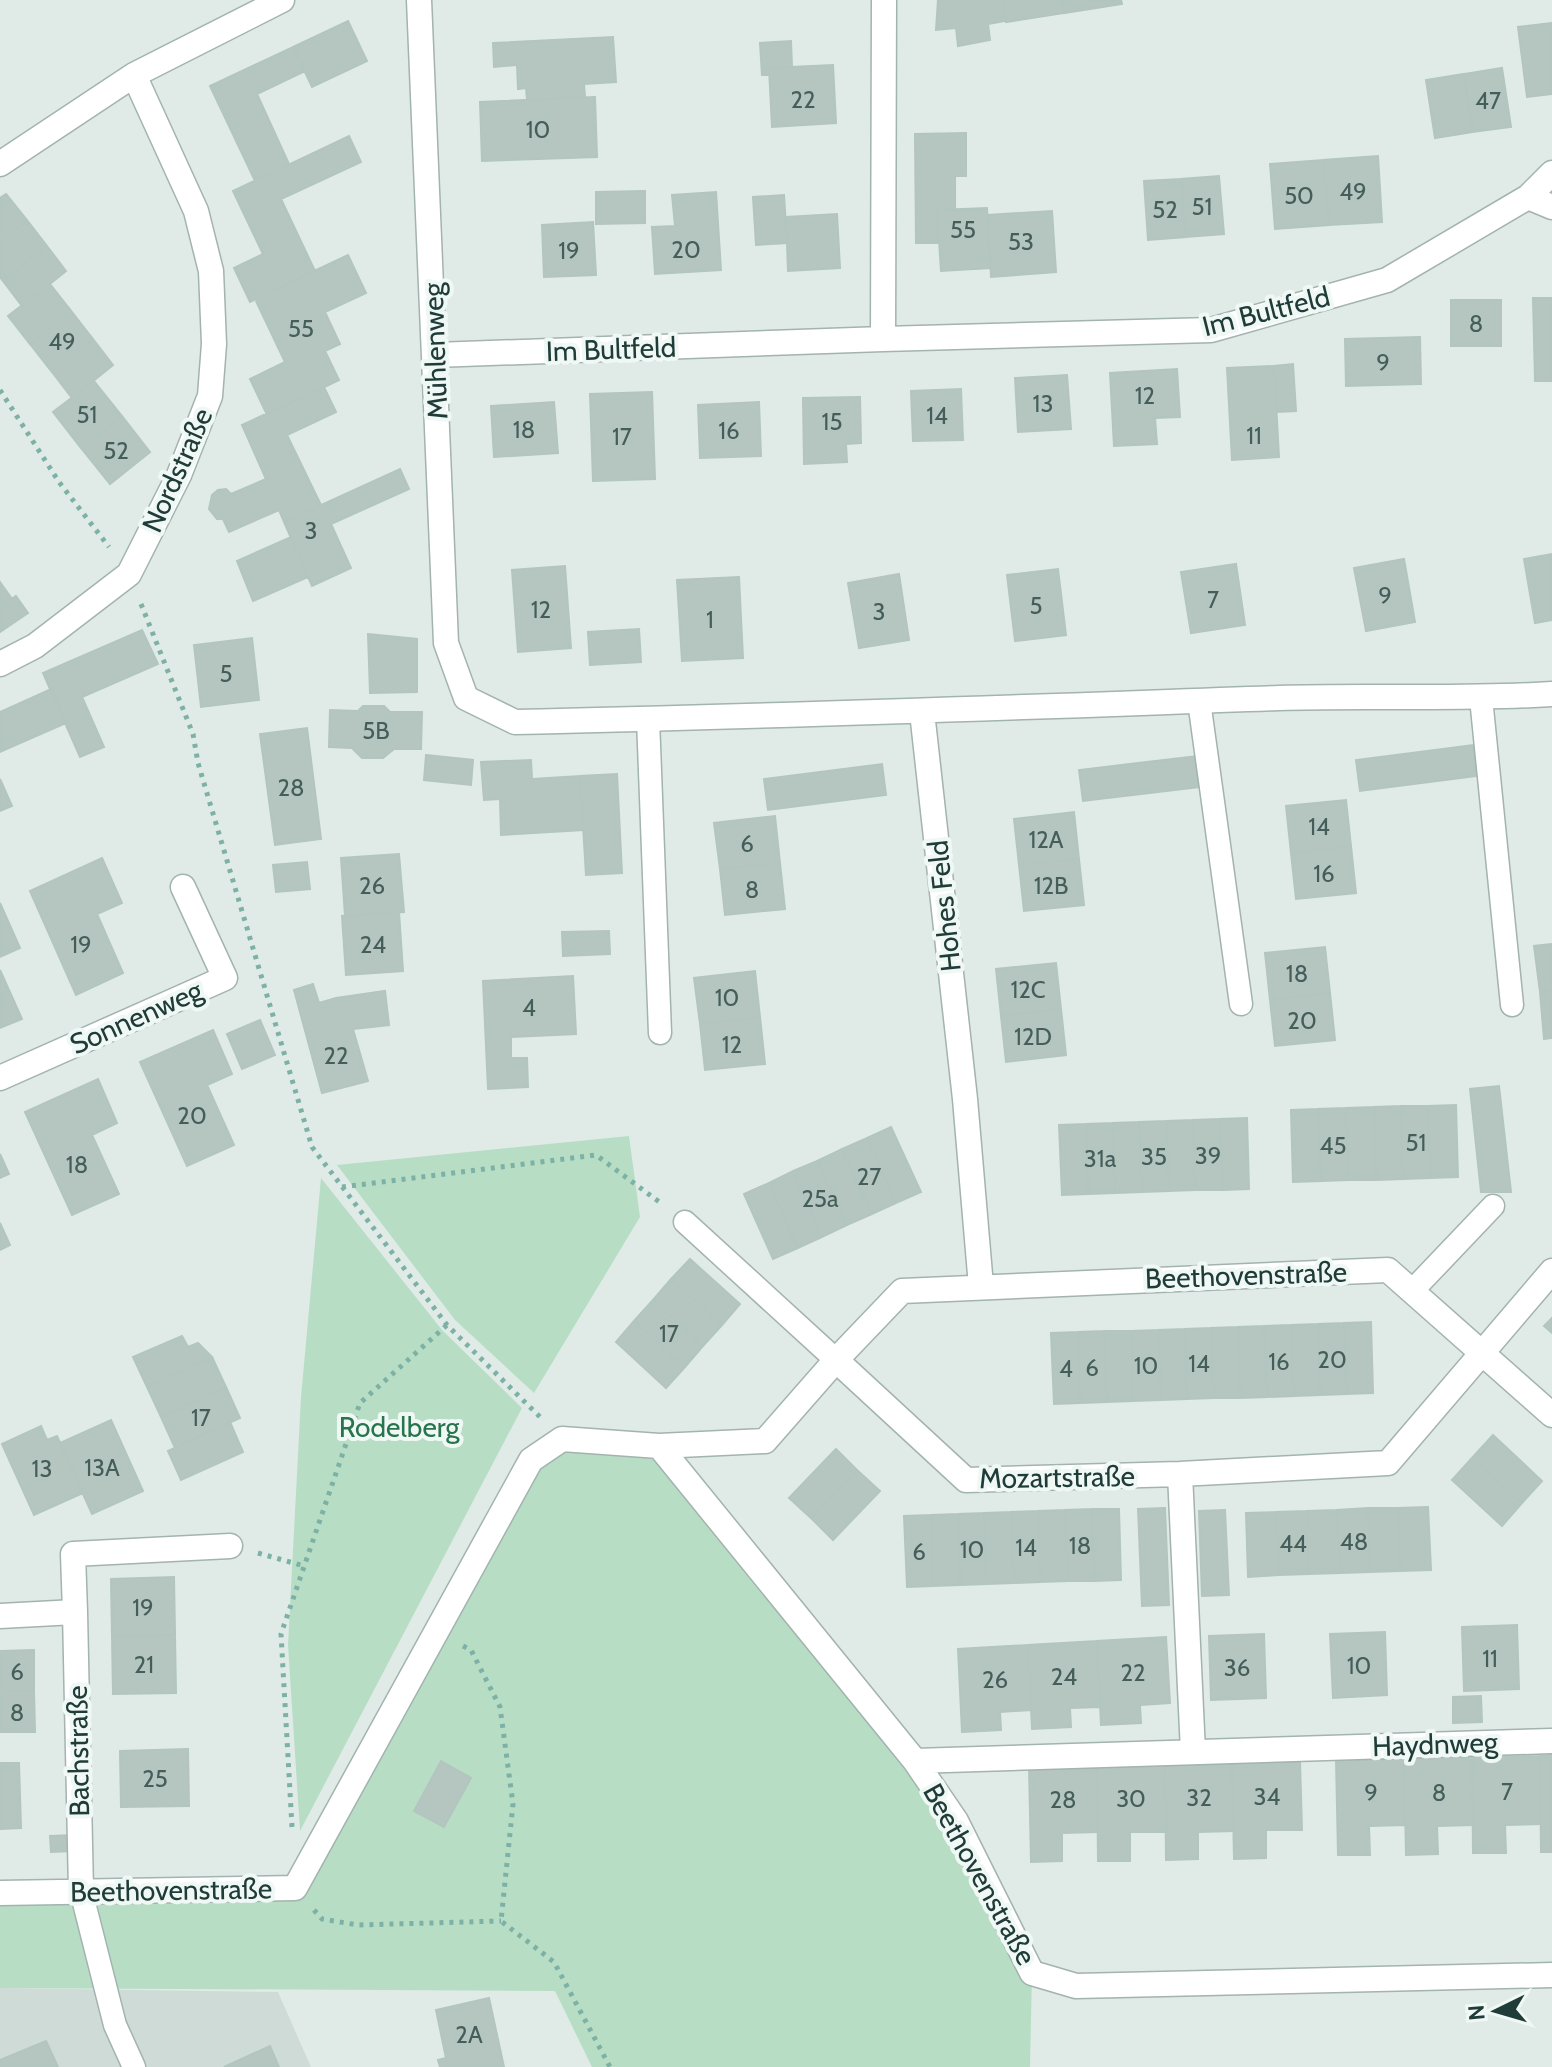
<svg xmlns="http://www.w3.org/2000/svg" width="1552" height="2067" font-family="Cabin,sans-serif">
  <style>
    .built { fill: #cedbd6 }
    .green { fill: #b7dec5 }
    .building { fill: #b5c6c1; stroke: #b2c5bf; stroke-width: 2 }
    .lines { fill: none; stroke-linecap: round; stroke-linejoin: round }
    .lane-casing { stroke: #a3b3af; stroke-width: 25 }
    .street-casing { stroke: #a3b3af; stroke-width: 27 }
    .path { stroke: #7eb1a6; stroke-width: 5; stroke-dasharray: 4 6; stroke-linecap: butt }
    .lane { stroke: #fff; stroke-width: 22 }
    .street { stroke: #fff; stroke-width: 24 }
    .labels { text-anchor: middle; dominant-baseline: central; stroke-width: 8; stroke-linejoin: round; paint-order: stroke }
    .number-label { font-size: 24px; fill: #455e5a }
    .street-label { font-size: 28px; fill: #203c38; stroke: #f0f8f5 }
    .park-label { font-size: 28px; fill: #28754d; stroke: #f0f8f5 }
  </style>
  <rect width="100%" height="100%" fill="#e0ebe7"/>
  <path class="built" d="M0 1988 278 1992 311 2067H0Z"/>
  <path class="green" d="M629 1136 640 1217 534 1393 455 1320 337 1165Z
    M321 1178 442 1330 522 1408 300 1831 288 1645 301 1397Z
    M562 1439 659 1446 915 1761 1032 1973 1030 2067H592L555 1991 0 1988V1896L295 1888 531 1460Z"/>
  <path class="building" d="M938 0H1002L1005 21 988 24 990 40 958 46 956 28 936 30Z
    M1003 0H1062L1064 13 1006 22Z
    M1062 0H1121L1122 4 1064 13Z
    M348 21 367 61 312 87 293 47Z
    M1552 23V94L1527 97 1518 27Z
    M613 37 616 82 584 84 585 97 527 100 526 88 518 89 517 65 494 67 493 43Z
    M791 41 792 67 769 68V75H762L760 43Z
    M293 47 305 71 257 94 289 164 255 181 210 86Z
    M833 65 836 123 772 127 769 68Z
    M1502 68 1511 127 1473 132 1464 74Z
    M1464 74 1473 132 1435 138 1426 80Z
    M595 97 597 157 482 161 480 102Z
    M966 133V176H955V209L937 210 939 243H916L915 134Z
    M349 136 361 162 281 199 315 271 250 302 234 268 263 254 233 191Z
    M1378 156 1382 222 1329 225 1323 160Z
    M1323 160 1329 225 1275 229 1270 164Z
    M1219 176 1224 234 1186 237 1181 179Z
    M1181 179 1186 237 1148 240 1144 181Z
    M645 191V223L596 224V192Z
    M716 192 721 270 655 274 652 227 675 226 672 195Z
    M6 194 27 220 0 242V198Z
    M784 195 787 243 756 245 753 197Z
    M987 208 990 268 941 271 937 210Z
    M1052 211 1056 272 991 277 988 215Z
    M837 214 840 268 788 271 786 217Z
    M27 220 47 246 3 281 0 277V242Z
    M593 222 596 275 544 277 542 225Z
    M47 246 66 271 22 306 3 281Z
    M348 255 366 293 325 312 340 344 325 351 339 380 267 415 250 379 285 362 255 299Z
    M50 284 72 312 30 344 8 316Z
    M1533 298H1552V381H1535Z
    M1451 300H1501V346H1451Z
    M72 312 93 339 52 372 30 344Z
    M1420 337 1421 384 1346 386 1345 339Z
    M93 339 113 365 72 398 52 372Z
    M1293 364 1296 411 1277 412 1274 366Z
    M1274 366 1279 457 1232 460 1227 368Z
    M1177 369 1180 417 1155 418 1157 444 1114 446 1110 373Z
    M1067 375 1071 429 1018 432 1015 378Z
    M94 381 122 416 81 448 53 412Z
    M324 387 336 412 287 435 321 505 284 522 279 510 229 532 223 519H217L209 509 212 495 218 490 226 489 231 494 266 479 242 425Z
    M961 389 963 440 913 441 911 391Z
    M652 392 655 479 593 481 590 394Z
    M860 397 861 443 846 444 847 462 804 464 803 398Z
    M554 402 558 453 494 457 491 406Z
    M759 402 761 456 700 458 698 405Z
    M122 416 150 452 110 484 81 448Z
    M400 469 409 489 331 524 351 568 312 586 284 522Z
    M291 537 308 577 253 601 237 561Z
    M1552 554V620L1535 623 1524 559Z
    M1404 559 1415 622 1366 631 1354 568Z
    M1236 564 1245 625 1191 633 1181 572Z
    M565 566 571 648 518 652 512 570Z
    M1058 569 1066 635 1015 641 1007 575Z
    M899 574 909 640 859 648 848 583Z
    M739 577 743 658 682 661 677 580Z
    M0 582 12 599 0 608Z
    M16 596 28 613 0 632V608Z
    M639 629 641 662 590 665 588 632Z
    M142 630 158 664 82 697 104 747 80 757 43 673Z
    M368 634 417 639V692L370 693Z
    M252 638 259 700 201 707 194 645Z
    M51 689 66 723 0 752V712Z
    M363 706H384L390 712H422L421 749H394L383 758H362L352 748 329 747 330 710 358 711Z
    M307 728 321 839 275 845 260 734Z
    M1473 745 1477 776 1360 791 1356 760Z
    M426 755 473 760 471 785 424 780Z
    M1197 756 1201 787 1083 801 1079 770Z
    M531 760 532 779 580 776 583 830 501 835 500 799 484 800 481 762Z
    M882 764 886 795 768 810 764 779Z
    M617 774 622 873 586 875 580 776Z
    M0 779 12 806 0 811Z
    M1346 800 1351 846 1291 853 1286 806Z
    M1074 812 1079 859 1019 865 1014 819Z
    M775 816 780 863 720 869 714 823Z
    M1351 846 1356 893 1296 899 1291 853Z
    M399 854 404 912 345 916 341 858Z
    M102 858 122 903 97 914 123 973 76 995 30 891Z
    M1079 859 1084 905 1024 911 1019 865Z
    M307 862 310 889 276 892 273 865Z
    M780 863 785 909 725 915 720 869Z
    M0 903 20 948 0 957Z
    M399 912 403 971 346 975 342 916Z
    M609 931 610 954 563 956 562 932Z
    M1552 944V991L1540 992 1534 946Z
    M1325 947 1330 993 1270 1000 1265 953Z
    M1056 963 1061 1009 1001 1016 996 969Z
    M0 970 22 1019 0 1028Z
    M755 971 760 1017 700 1024 694 978Z
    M573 976 576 1034 511 1037V1058H527L528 1087 488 1089 483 981Z
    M313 984 319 1003 336 998 385 991 389 1025 353 1029 368 1081 322 1093 294 990Z
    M1552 991V1038L1544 1039 1540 992Z
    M1330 993 1335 1040 1275 1046 1270 1000Z
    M1061 1009 1066 1055 1006 1062 1001 1016Z
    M760 1017 765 1064 705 1070 700 1024Z
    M260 1020 275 1055 242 1069 227 1034Z
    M213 1030 232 1074 207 1085 234 1145 187 1166 140 1062Z
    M98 1079 117 1123 92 1135 119 1194 72 1215 25 1112Z
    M1499 1086 1511 1192H1481L1470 1089Z
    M1456 1105 1458 1177 1430 1178 1428 1106Z
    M1401 1106H1428L1430 1178 1403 1179Z
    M1401 1106 1403 1179 1376 1180 1374 1107Z
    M1374 1107 1376 1180H1348L1346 1108Z
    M1346 1108 1348 1180 1321 1181 1318 1109Z
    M1318 1109 1321 1181 1293 1182 1291 1110Z
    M1247 1118 1249 1189 1223 1190 1220 1119Z
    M1220 1119 1223 1190H1195L1193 1120Z
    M1193 1120 1195 1190 1169 1191 1166 1121Z
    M1166 1121 1169 1191 1142 1192 1139 1122Z
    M1139 1122 1142 1192 1115 1193 1113 1123Z
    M1113 1123 1115 1193 1088 1194 1086 1124Z
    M1086 1124 1088 1194 1062 1195 1059 1125Z
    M891 1127 921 1192 896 1203 867 1138Z
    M867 1138 896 1203 872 1214 842 1149Z
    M842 1149 872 1214 847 1225 817 1161Z
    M0 1154 9 1174 0 1178Z
    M817 1161 847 1225 822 1237 793 1171Z
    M793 1171 822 1237 798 1248 769 1183Z
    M769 1183 798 1248 773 1259 744 1194Z
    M0 1223 10 1245 0 1250Z
    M690 1259 740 1304 722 1325 671 1279Z
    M671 1279 722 1325 703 1346 653 1300Z
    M653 1300 703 1346 685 1367 634 1321Z
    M1552 1318V1333L1544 1326Z
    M634 1321 685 1367 666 1388 616 1342Z
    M1371 1322 1373 1393 1347 1394 1344 1323Z
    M1344 1323 1347 1394 1320 1395 1318 1324Z
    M1318 1324 1320 1395 1294 1396 1291 1325Z
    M1291 1325 1294 1396 1267 1397 1264 1326Z
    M1264 1326 1267 1397 1240 1398 1238 1327Z
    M1238 1327 1240 1398H1214L1211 1328Z
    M1211 1328 1214 1398 1187 1399 1185 1329Z
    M1185 1329 1187 1399 1161 1400 1158 1330Z
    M1158 1330 1161 1400 1133 1401 1132 1331Z
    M1104 1331H1132L1133 1401 1107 1402Z
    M1104 1331 1107 1402 1080 1403 1078 1332Z
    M1078 1332 1080 1403 1054 1404 1051 1333Z
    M182 1336 188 1347 198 1343 212 1357 147 1387 133 1357Z
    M212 1357 226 1387 161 1417 147 1387Z
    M226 1387 240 1418 175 1448 161 1417Z
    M111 1420 143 1491 92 1514 60 1443Z
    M230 1422 243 1452 181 1480 168 1451Z
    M41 1426 47 1440 57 1436 83 1493 34 1515 2 1444Z
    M1493 1435 1542 1481 1522 1503 1472 1458Z
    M836 1449 857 1470 811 1518 789 1498Z
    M1472 1458 1522 1503 1502 1526 1452 1480Z
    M857 1470 880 1491 833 1540 811 1518Z
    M1428 1507 1431 1570 1400 1571 1398 1508Z
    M1165 1508 1169 1605 1142 1606 1138 1509Z
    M1368 1508 1370 1572 1340 1573 1337 1510Z
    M1368 1508H1398L1400 1571 1370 1572Z
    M1092 1509H1119L1121 1580 1094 1581Z
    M1092 1509 1094 1581H1068L1065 1510Z
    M1065 1510 1068 1581 1040 1582 1038 1511Z
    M1225 1510 1229 1595 1202 1596 1199 1511Z
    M1337 1510 1340 1573 1309 1574 1307 1511Z
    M1038 1511 1040 1582 1014 1583 1011 1512Z
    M1307 1511 1309 1574 1279 1575 1276 1512Z
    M1011 1512 1014 1583 987 1584 984 1513Z
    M1276 1512 1279 1575 1248 1577 1246 1513Z
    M984 1513 987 1584 960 1585 958 1514Z
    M958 1514 960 1585 933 1586 931 1515Z
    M931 1515 933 1586 907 1587 904 1516Z
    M174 1577 175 1635 112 1636 111 1579Z
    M1517 1625 1519 1689 1464 1691 1462 1627Z
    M1385 1632 1387 1695 1333 1698 1330 1634Z
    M1264 1634 1266 1698 1211 1700 1209 1636Z
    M175 1635 176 1693 113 1694 112 1636Z
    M1166 1637 1170 1703 1140 1705 1141 1723 1101 1725 1097 1641Z
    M1097 1641 1100 1707 1070 1708 1071 1727 1032 1729 1028 1645Z
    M1028 1645 1031 1710 1000 1712 1001 1730 962 1732 958 1649Z
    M34 1650V1691H0V1651Z
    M0 1691H34L35 1732H0Z
    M1481 1696 1482 1722 1453 1723V1697Z
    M188 1749 189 1806 121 1807 120 1751Z
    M1552 1755V1852H1541L1540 1756Z
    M1540 1756 1541 1824 1505 1825 1506 1853H1473L1472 1757Z
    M1472 1757 1474 1825 1437 1826 1438 1854 1406 1855 1404 1758Z
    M1404 1758 1405 1825 1369 1826 1370 1855H1338L1336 1759Z
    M441 1761 471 1778 444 1827 414 1811Z
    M1300 1761 1302 1830H1266V1858L1234 1859 1232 1762Z
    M1232 1762 1234 1831 1198 1832V1859L1166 1860 1165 1764Z
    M0 1763H19L21 1828 0 1829Z
    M1165 1764 1166 1832H1130V1861H1098L1097 1765Z
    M1097 1765 1098 1832 1062 1833V1861L1031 1862 1029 1766Z
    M73 1835V1851L51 1852 50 1836Z
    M489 1998 504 2067H440L438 2060 446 2058 436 2010Z
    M46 2041 58 2067H0V2060Z
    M270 2046 279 2067H224Z"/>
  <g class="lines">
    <defs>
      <path id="lane" d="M1481 698 1512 1005
        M1199 701 1241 1004
        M648 719 660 1033
        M685 1222 836 1360
        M1413 1290 1493 1206
        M81 1891 115 2025 134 2067"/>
      <path id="street" d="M419 0 446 643 466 698 515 722C770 717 1024 707 1279 698 1370 695 1461 700 1552 694
        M0 164 134 75 282 0
        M1528 197 1552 207
        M883 339 1211 330 1387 280 1528 197 1552 173
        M435 355 883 339 884 0
        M0 664 35 646 129 574 179 475 210 396 214 344 211 271 196 211 134 75
        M922 712 965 1099 981 1286
        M0 1078 225 978 183 887
        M836 1360 966 1480 1180 1474 1388 1463 1552 1271
        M659 1446 915 1761 956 1821 1032 1973 1076 1986 1552 1975
        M1180 1474 1193 1752
        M75 1612 73 1554 230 1546
        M0 1616 75 1612 81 1891
        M915 1761 1552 1741
        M0 1893 295 1888 531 1460 562 1439 659 1446 765 1441 836 1360 902 1291 1388 1270 1552 1415"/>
    </defs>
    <use href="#lane" class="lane-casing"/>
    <use href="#street" class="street-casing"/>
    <path class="path" d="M0 390 59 482 109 547
      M141 604 193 734 198 763 312 1147 447 1325 541 1418
      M342 1187 596 1155 662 1204
      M258 1553 304 1566
      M463 1646 471 1650 500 1707 513 1804 501 1921 554 1962 610 2067
      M292 1827 281 1634 360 1403 447 1325
      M314 1910 322 1919 358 1925 501 1921"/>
    <use href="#lane" class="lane"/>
    <use href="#street" class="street"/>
  </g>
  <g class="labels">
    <g class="number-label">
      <text x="803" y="99">22</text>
      <text x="1488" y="100">47</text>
      <text x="538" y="129">10</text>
      <text x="1353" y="191">49</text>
      <text x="1299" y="195">50</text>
      <text x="1202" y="206">51</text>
      <text x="1165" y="209">52</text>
      <text x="963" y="229">55</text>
      <text x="1021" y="241">53</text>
      <text x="686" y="249">20</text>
      <text x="569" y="250">19</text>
      <text x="1476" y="323">8</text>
      <text x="301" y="328">55</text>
      <text x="62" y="341">49</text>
      <text x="1383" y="362">9</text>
      <text x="1145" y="395">12</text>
      <text x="1043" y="403">13</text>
      <text x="87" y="414">51</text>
      <text x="937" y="415">14</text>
      <text x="832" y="421">15</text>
      <text x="524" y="429">18</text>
      <text x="729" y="430">16</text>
      <text x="1254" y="435">11</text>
      <text x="622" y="436">17</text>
      <text x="116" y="450">52</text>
      <text x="311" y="530">3</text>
      <text x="1385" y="595">9</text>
      <text x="1213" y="599">7</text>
      <text x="1036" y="605">5</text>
      <text x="541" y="609">12</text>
      <text x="879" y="611">3</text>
      <text x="710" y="619">1</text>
      <text x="226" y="673">5</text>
      <text x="376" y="730">5B</text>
      <text x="291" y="787">28</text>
      <text x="1319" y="826">14</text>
      <text x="1046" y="839">12A</text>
      <text x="747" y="843">6</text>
      <text x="1324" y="873">16</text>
      <text x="372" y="885">26</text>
      <text x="1051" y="885">12B</text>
      <text x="752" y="889">8</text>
      <text x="81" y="944">19</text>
      <text x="373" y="944">24</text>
      <text x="1297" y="973">18</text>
      <text x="1028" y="989">12C</text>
      <text x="727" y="997">10</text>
      <text x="529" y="1007">4</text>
      <text x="1302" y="1020">20</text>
      <text x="1033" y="1036">12D</text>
      <text x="732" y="1044">12</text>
      <text x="336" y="1055">22</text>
      <text x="192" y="1115">20</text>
      <text x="1416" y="1142">51</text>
      <text x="1333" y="1145">45</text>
      <text x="1208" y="1155">39</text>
      <text x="1154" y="1156">35</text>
      <text x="1100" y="1158">31a</text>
      <text x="77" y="1164">18</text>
      <text x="869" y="1176">27</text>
      <text x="820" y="1198">25a</text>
      <text x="669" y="1333">17</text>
      <text x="1332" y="1359">20</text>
      <text x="1279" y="1361">16</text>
      <text x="1199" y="1363">14</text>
      <text x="1146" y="1365">10</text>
      <text x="1092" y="1367">6</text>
      <text x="1066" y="1368">4</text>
      <text x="201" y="1417">17</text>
      <text x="102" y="1467">13A</text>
      <text x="42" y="1468">13</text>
      <text x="1354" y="1541">48</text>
      <text x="1293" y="1543">44</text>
      <text x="1080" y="1545">18</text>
      <text x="1026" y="1547">14</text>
      <text x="972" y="1549">10</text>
      <text x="919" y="1551">6</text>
      <text x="143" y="1607">19</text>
      <text x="1490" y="1658">11</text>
      <text x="144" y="1664">21</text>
      <text x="1359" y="1665">10</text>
      <text x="1237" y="1667">36</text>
      <text x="17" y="1671">6</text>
      <text x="1133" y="1672">22</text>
      <text x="1064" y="1676">24</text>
      <text x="995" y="1679">26</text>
      <text x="17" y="1712">8</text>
      <text x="155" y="1778">25</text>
      <text x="1507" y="1791">7</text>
      <text x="1371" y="1792">9</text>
      <text x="1439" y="1792">8</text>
      <text x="1267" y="1796">34</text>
      <text x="1199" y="1797">32</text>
      <text x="1131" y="1798">30</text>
      <text x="1063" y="1799">28</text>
      <text x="469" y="2034">2A</text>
    </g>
    <g class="street-label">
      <text transform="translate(1266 311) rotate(-14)">Im Bultfeld</text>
      <text transform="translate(611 349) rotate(-2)">Im Bultfeld</text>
      <text transform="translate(435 351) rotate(-92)">Mühlenweg</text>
      <text transform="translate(177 470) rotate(-66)">Nordstraße</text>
      <text transform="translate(944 906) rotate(-96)">Hohes Feld</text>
      <text transform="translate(136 1017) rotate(-24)">Sonnenweg</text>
      <text transform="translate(1246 1275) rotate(-2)">Beethovenstraße</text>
      <text transform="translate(1057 1477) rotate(-1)">Mozartstraße</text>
      <text transform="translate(1435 1744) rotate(-2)">Haydnweg</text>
      <text transform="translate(78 1751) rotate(-91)">Bachstraße</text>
      <text transform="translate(980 1874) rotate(61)">Beethovenstraße</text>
      <text transform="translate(171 1890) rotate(-1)">Beethovenstraße</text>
    </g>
    <g class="park-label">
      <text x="399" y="1427">Rodelberg</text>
    </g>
  </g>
  <g transform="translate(1496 2011) rotate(265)" stroke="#f0f8f5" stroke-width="6" paint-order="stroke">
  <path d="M0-6L14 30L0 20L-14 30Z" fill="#203c38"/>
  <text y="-12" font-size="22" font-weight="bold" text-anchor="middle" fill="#203c38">N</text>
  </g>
</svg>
